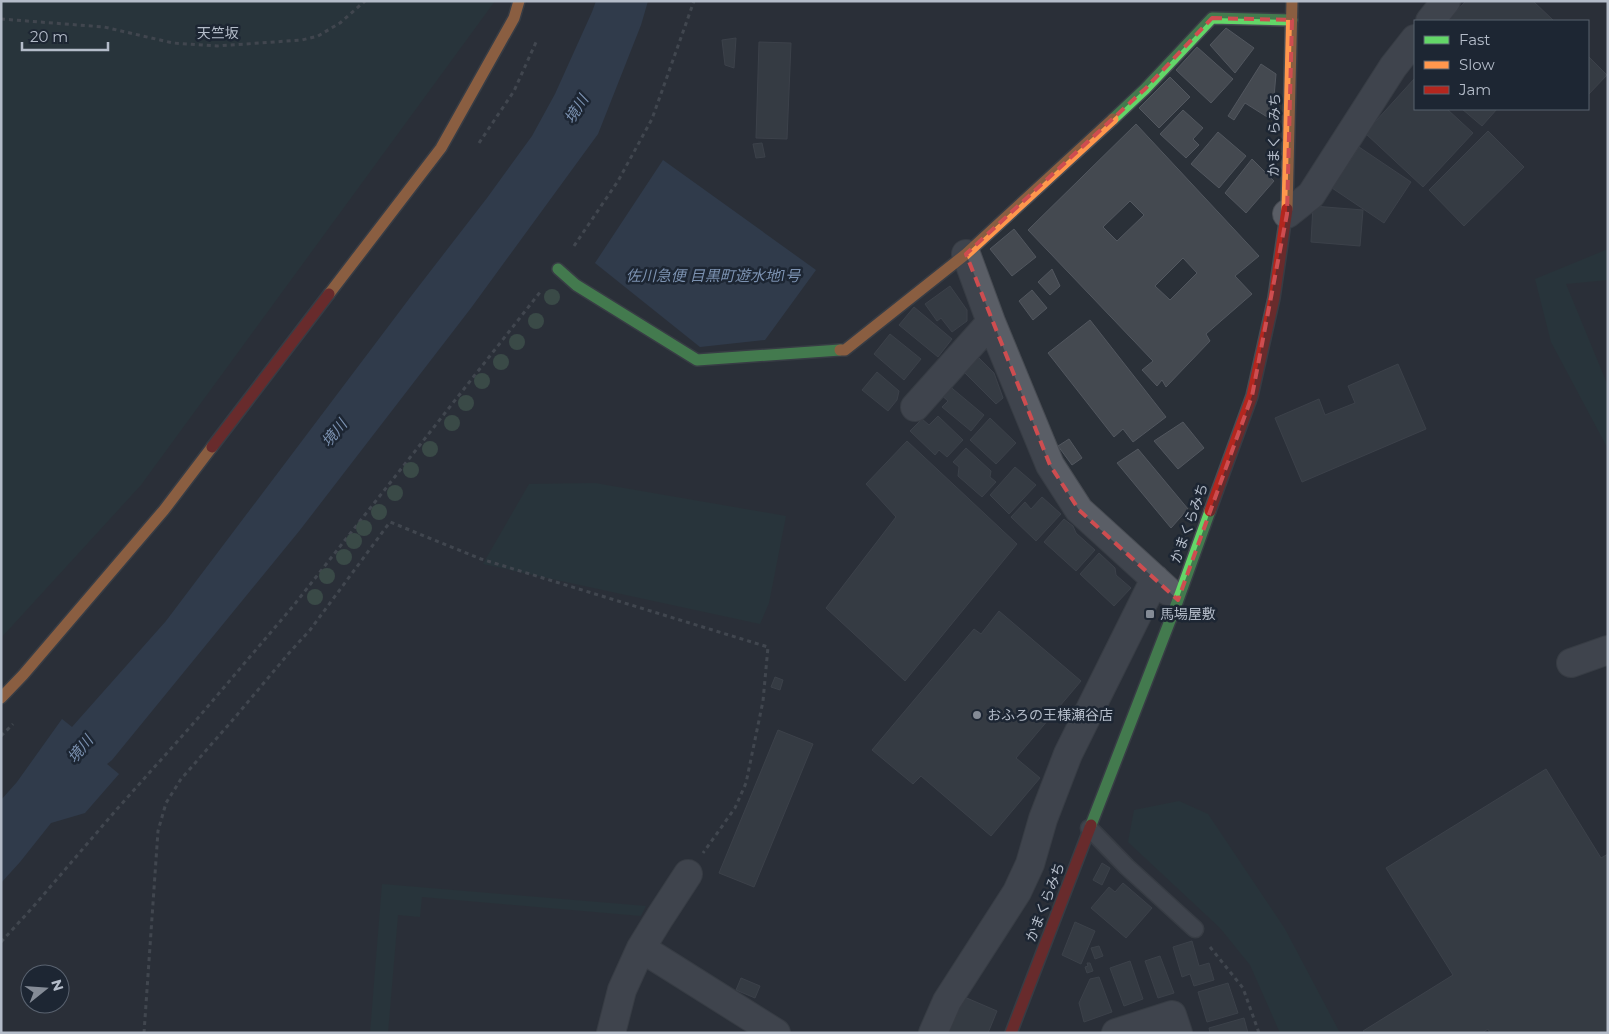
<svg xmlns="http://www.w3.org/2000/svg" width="1609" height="1034" font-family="Montserrat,'Noto Sans JP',sans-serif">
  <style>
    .green { fill: #273a3e }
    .water { fill: #384963 }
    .building { fill: #444950; stroke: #52575f; fill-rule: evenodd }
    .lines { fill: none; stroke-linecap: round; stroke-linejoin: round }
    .lane-casing { stroke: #484c53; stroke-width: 19 }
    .street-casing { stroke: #484c53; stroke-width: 30 }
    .fast-casing { stroke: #484c53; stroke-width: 14 }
    .slow-casing { stroke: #484c53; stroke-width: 14 }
    .jam-casing { stroke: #484c53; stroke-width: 14 }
    .path { stroke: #5d636a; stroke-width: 3; stroke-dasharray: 4 4; stroke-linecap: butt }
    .lane { stroke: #5a5e66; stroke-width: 16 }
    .street { stroke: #5a5e66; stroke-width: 28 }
    .fast { stroke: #63d668; stroke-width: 11 }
    .slow { stroke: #ff974d; stroke-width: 11 }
    .jam { stroke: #b3261e; stroke-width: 11 }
    .tree { fill: #4e6a5a }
    .marked { fill: none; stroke: #ce4d50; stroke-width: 4; stroke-dasharray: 10 6; stroke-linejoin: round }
    .poi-dot { fill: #848b96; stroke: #1d2633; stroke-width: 2 }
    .labels { text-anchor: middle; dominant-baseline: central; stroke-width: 5; stroke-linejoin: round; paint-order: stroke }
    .street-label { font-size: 14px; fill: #b4bcc9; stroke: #1d2633 }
    .poi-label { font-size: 14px; fill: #b4bcc9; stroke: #1d2633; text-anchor: start }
    .water-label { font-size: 15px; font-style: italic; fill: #7c92b1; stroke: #1d2633 }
  </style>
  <rect width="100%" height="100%" fill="#2a3038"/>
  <path class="green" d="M1 1H495L141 485 1 638Z
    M1608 249V280L1566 284 1608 386V449L1551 342 1535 279Z
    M595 483 786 516 769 603 760 624 483 564 529 484Z
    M1179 801 1208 814 1285 929 1340 1033H1280L1250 965 1220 928 1128 842 1134 810Z
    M382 884 646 906 641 916 422 897 420 917 398 915 388 1033H370Z"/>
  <path class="water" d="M596 1H648L641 25 598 134 471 308 300 530 112 760 107 764 119 774 85 813 51 823 20 862 1 883V800L17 782 62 719 72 727 166 621 412 295 487 198 532 136 555 94 592 12Z
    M663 160 816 270 765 340 700 347 595 263Z"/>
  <path class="building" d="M1466 1H1533L1554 21H1447Z
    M1226 28 1254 48 1235 73 1210 45Z
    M736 38 734 68 725 65 722 40Z
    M759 42 791 43 787 139 756 138Z
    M1197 47 1233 79 1211 103 1176 70Z
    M1588 56 1607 75 1588 95Z
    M1261 64 1276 74 1272 120 1245 103 1234 120 1228 116Z
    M1170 77 1190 97 1159 128 1139 108Z
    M1414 79 1415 109H1447L1473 133 1423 187 1365 133Z
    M1462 109H1497L1482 126Z
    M1183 110 1203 128 1193 139 1199 145 1186 158 1160 134Z
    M1136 124 1259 256 1235 276 1252 294 1206 334 1210 341 1166 387 1162 380 1157 386 1142 370 1153 361 1028 230ZM1130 201 1144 215 1117 241 1103 227ZM1183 258 1197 273 1170 300 1155 286Z
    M1488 131 1524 167 1464 226 1429 190Z
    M1218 132 1246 156 1219 188 1191 164Z
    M762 143 765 157 756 158 753 144Z
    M1359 147 1411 182 1384 223 1332 188Z
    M1252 159 1274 181 1246 213 1225 193Z
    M1313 206 1363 210 1360 246 1311 242Z
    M1014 229 1036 257 1012 276 990 249Z
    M1052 269 1060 286 1050 295 1038 282Z
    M950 286 967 310V321L952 332 941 318 937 321 925 304Z
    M1032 290 1047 308 1033 320 1019 301Z
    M914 307 952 339 938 357 899 325Z
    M1090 320 1166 417 1133 442 1123 429 1114 437 1048 353Z
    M890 334 921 359 904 380 874 354Z
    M977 356 994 373 1003 398 996 404 962 370Z
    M1398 364 1426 429 1302 482 1275 418 1319 399 1325 415 1355 403 1348 386Z
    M877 372 899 391 897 400 888 411 862 390Z
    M947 384 984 415 971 431 942 407 948 401 939 393Z
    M938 416 963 440 947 457 939 450 935 455 910 431 922 419 929 425Z
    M990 418 1016 443 996 464 970 440Z
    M1183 422 1204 448 1178 469 1154 441Z
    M1069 439 1082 458 1072 465 1058 446Z
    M907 441 1017 544 905 681 826 608 896 517 866 484Z
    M966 448 991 471 990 477 996 482 982 497 958 476 959 467 953 462Z
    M1138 449 1188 509 1171 528 1117 463Z
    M1015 467 1036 485 1009 514 990 495Z
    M1042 497 1061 514 1036 541 1011 517 1025 502 1031 509Z
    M1064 519 1073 526 1076 533 1095 550 1076 571 1044 542Z
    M1099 553 1115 568 1116 575 1131 588 1114 606 1080 574Z
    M999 611 1081 681 1016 758 1040 778 991 836 921 776 913 784 872 750 974 629 981 634Z
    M775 677 783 680 780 690 771 687Z
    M778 730 813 744 754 887 719 873Z
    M1546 769 1601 858 1608 854V1033H1490L1488 1029 1482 1033H1365L1363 1031 1453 975 1386 868Z
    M1102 863 1110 868 1102 885 1093 880Z
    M1123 883 1152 908 1126 938 1091 908 1109 887 1115 892Z
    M1075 922 1095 931 1081 964 1062 955Z
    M1192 941 1199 966 1209 963 1214 980 1194 986 1190 974 1182 977 1173 947Z
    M1099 946 1103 956 1095 959 1091 948Z
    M1160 956 1174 993 1158 998 1145 961Z
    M1130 961 1143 999 1124 1006 1110 968Z
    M1087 963H1090L1093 971 1087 973 1085 967 1088 966Z
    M1099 977 1112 1012 1084 1022 1079 1003 1090 979Z
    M741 978 760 986 755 998 736 990Z
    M1228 983 1238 1013 1207 1022 1198 992Z
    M962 996 997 1011 988 1033H947Z
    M1244 1018 1248 1033H1210L1209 1028Z"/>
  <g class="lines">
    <defs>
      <path id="lane" d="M1089 828 1127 867 1195 929"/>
      <path id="street" d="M1430 21 1446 1
        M1287 214 1311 195 1393 67 1415 39
        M966 254 991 322 1050 465 1079 510 1168 591
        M915 407 991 322
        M1571 663 1608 650
        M641 948 776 1033
        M611 1033 622 990 641 948 660 917 688 874
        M933 1033 947 1001 1017 892 1030 864 1043 819 1068 754 1155 579
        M1116 1033 1172 1015 1178 1033"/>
      <path id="fast" d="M1113 119 1145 89 1212 18 1292 20
        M558 269 576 285 697 360 840 350
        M1091 825 1178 600 1210 511"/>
      <path id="slow" d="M1287 209 1292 1
        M329 294 441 148 514 18 519 1
        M840 350H845L966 254 1113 119
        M1 698 23 675 164 510 212 447"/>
      <path id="jam" d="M212 447 329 294
        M1210 511 1252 396 1274 298 1287 209
        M1011 1033 1091 825"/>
    </defs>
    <use href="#lane" class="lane-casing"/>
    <use href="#street" class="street-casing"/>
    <use href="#fast" class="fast-casing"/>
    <use href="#slow" class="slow-casing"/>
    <use href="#jam" class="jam-casing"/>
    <path class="path" d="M1 19 104 27 173 43 217 46 302 40 318 36 340 23 365 1
      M479 143 514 91 537 40
      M574 246 618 181 652 119 694 1
      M1 736 13 724
      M1 942 33 907 117 809 192 725 294 605 541 291
      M1210 947 1243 988 1259 1033
      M144 1033 158 831 166 803 181 779 231 722 289 653 310 630 390 522 481 559 768 647 763 701 746 783 735 808 703 853"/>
    <use href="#lane" class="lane"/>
    <use href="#street" class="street"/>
    <use href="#fast" class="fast"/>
    <use href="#slow" class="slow"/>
    <use href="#jam" class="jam"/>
  </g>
  <g class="tree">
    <circle cx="552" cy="297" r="8"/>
    <circle cx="536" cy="321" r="8"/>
    <circle cx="517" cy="342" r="8"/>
    <circle cx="501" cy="362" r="8"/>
    <circle cx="482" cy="381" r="8"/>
    <circle cx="466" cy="403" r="8"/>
    <circle cx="452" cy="423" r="8"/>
    <circle cx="430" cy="449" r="8"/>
    <circle cx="411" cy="470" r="8"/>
    <circle cx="395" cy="493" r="8"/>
    <circle cx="379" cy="512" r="8"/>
    <circle cx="364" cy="528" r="8"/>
    <circle cx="354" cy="541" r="8"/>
    <circle cx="344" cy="557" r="8"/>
    <circle cx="327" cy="576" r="8"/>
    <circle cx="315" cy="597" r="8"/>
  </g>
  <path d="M0 0H1609V1034H0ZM1212 18 1292 20 1287 214 1252 396 1178 600 1079 510 1050 465 966 254 1145 89Z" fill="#2a3038" fill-opacity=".55" fill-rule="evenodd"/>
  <path class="marked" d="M1212 18 1292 20 1287 214 1252 396 1178 600 1079 510 1050 465 966 254 1145 89Z"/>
  <g class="poi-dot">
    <rect x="1145" y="609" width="10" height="10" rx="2.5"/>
    <circle cx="977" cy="715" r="5"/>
  </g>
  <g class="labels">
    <g class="street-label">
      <text x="218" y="33">天竺坂</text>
      <text transform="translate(1274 135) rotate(-89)">かまくらみち</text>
      <text transform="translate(1189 523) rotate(-70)">かまくらみち</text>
      <text transform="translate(1045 902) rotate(-69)">かまくらみち</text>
    </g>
    <g class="poi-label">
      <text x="1160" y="614">馬場屋敷</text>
      <text x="987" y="715">おふろの王様瀬谷店</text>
    </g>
    <g class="water-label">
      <text transform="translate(576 109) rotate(-58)">境川</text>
      <text x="713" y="275">佐川急便 目黒町遊水地1号</text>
      <text transform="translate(334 433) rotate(-51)">境川</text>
      <text transform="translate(80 749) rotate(-51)">境川</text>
    </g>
  </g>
  <rect width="1609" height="1034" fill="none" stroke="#b4bcc9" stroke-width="5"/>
  <rect x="1414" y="20" width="175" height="90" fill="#1d2633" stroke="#59626f"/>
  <rect x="1424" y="36" width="25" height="8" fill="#63d668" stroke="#59626f"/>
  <text x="1459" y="45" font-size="15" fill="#b4bcc9">Fast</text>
  <rect x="1424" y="61" width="25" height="8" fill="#ff974d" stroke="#59626f"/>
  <text x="1459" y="70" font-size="15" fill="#b4bcc9">Slow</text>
  <rect x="1424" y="86" width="25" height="8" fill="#b3261e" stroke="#59626f"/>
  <text x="1459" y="95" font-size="15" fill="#b4bcc9">Jam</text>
  <g transform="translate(45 989) rotate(73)"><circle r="24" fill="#1d2633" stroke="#59626f"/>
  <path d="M0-4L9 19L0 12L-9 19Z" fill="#848b96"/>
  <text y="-8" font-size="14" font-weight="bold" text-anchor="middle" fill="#b4bcc9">N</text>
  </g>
  <path d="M22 42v8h86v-8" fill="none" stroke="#b4bcc9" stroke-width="2.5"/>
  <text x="30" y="42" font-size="15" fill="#b4bcc9" stroke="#1d2633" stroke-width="4" paint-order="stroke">20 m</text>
</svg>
